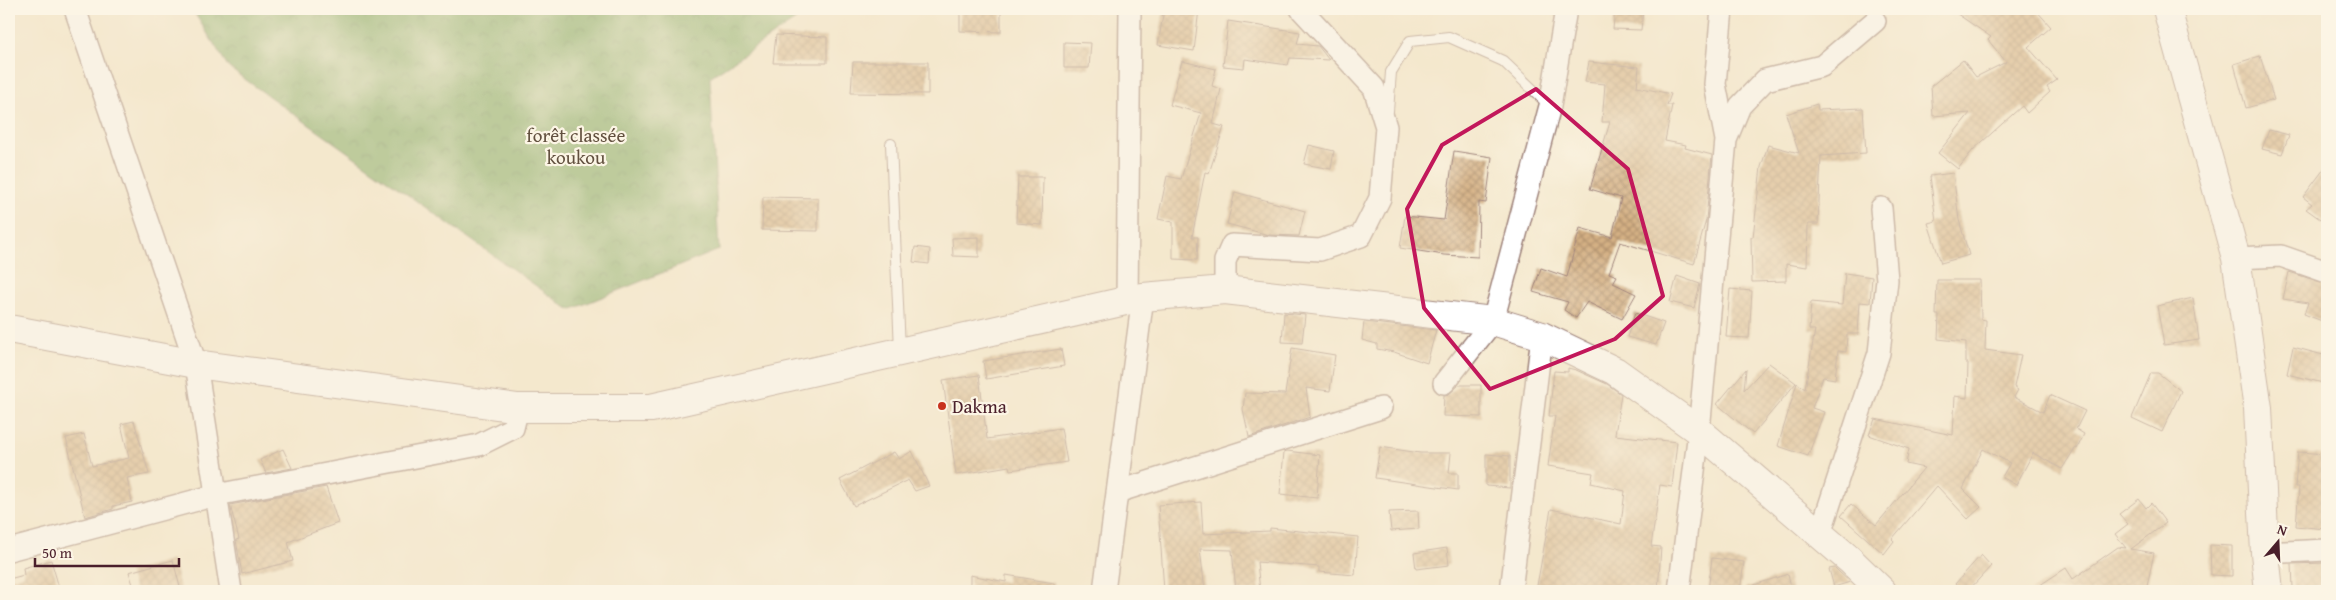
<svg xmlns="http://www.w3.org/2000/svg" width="2336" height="600" font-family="'Gentium Book Plus',serif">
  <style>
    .forest { fill: url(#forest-crowns); stroke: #626446 }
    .building { fill: url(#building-cross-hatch) }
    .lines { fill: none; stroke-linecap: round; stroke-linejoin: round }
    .lane-casing { stroke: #9f847c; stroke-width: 12 }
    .street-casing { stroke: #9f847c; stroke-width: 24 }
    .secondary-casing { stroke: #9f847c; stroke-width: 30 }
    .lane { stroke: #fff; stroke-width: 10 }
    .street { stroke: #fff; stroke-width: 21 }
    .secondary { stroke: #fff; stroke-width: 28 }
    .marked { fill: none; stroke: #c2185b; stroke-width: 4; stroke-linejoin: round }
    .poi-dot { fill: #c8321e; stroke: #fcf5e5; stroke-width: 2 }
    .labels { text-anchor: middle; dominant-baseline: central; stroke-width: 4.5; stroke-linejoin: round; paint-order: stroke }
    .park-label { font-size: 19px; fill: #62503f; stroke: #fcf5e5 }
    .poi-label { font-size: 19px; fill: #4a1f2b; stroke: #fcf5e5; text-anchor: start }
  </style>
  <defs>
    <pattern id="forest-crowns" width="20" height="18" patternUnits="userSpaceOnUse" patternTransform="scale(1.25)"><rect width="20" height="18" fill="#7ba861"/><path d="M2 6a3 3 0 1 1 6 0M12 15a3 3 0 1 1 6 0" fill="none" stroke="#678850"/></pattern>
    <pattern id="building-cross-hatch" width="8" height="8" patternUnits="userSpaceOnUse" patternTransform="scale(1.25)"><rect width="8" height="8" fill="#d4b084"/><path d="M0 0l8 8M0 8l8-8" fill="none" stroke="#ae8f6c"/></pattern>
  </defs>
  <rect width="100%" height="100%" fill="#fcf5e5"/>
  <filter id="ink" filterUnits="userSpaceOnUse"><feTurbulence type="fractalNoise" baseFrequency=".02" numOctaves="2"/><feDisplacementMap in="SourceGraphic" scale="10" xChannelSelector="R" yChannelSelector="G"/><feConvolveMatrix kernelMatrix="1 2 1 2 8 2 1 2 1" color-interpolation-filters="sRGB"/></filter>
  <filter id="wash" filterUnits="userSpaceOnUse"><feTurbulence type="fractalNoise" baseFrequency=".0096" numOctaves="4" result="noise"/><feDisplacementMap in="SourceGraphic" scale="20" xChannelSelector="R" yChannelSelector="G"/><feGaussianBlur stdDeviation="1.12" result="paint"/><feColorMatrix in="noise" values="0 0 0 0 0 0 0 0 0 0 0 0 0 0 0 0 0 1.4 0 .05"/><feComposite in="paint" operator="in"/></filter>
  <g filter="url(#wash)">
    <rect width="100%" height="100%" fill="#f4e8cd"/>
    <path class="forest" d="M192 9H812L710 77 719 250 570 310 229 68Z"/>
    <g id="blocks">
      <path class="building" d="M960 9H1001V32L960 31Z
        M1164 9H1199L1194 51 1158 45Z
        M1615 9H1643L1641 30 1613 29Z
        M1950 9H2035L2051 27 2028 47 2057 80 2047 87 2050 92 2027 113 2022 106 1973 150 1958 169 1938 153 1970 113 1933 116 1931 86 1963 60 1976 77 2006 62 1988 40 1991 37Z
        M1228 21 1300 32 1297 44 1318 46 1329 60 1290 58 1288 65 1245 59 1244 68 1223 66Z
        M776 35 827 37V63H773Z
        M1064 42 1091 43 1089 68H1064Z
        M2260 56 2274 100 2246 108 2234 64Z
        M1182 61 1216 69 1212 86 1221 89 1213 124 1224 127 1209 173 1205 172 1192 237H1198L1197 260 1173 259V222L1158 219 1167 176 1181 179 1201 113 1170 105Z
        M853 62H928V94L851 93Z
        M1589 62 1639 67 1637 87 1671 94 1667 105H1672L1665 141 1686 145 1685 148 1712 155 1706 220 1694 264 1620 242 1609 273 1617 276 1613 283 1636 294 1622 319 1587 302 1576 318 1564 310 1568 302 1533 292 1541 268 1567 277 1580 228 1612 237 1621 198 1590 189 1610 122H1602L1605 84 1585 82Z
        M1817 104 1818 110 1863 108 1866 153 1821 156 1818 224H1808L1807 267 1786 264V281L1752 282 1751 237H1753L1761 167 1768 145 1799 153 1786 114Z
        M2269 130 2289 135 2282 154 2262 149Z
        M1309 145 1334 151 1331 169 1304 164Z
        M1454 151 1492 157 1486 203 1479 202 1478 257 1444 255 1400 248 1405 216 1444 220Z
        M2327 165V224L2306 209 2312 204 2303 197Z
        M1953 173 1959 220 1969 255 1941 263 1928 223 1936 221 1930 176Z
        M1018 177H1043L1042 225 1016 223Z
        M1235 192 1305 211 1299 236 1269 235 1227 224Z
        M763 197 818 198V231L762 230Z
        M979 237V257L953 256 952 238Z
        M915 247 930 249 929 264 913 262Z
        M2289 272 2327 284V323L2304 314 2308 303 2283 299Z
        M1845 273 1872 277 1870 303 1860 302 1858 334H1847L1846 352 1838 351 1835 379 1823 377 1812 408 1824 412 1808 456 1778 446 1797 383 1805 389 1815 330H1809L1811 302 1842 305Z
        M1677 276 1700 284 1694 308 1670 302Z
        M1937 280H1980L1981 319 1986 320 1985 350 2021 355 2014 387 2018 390 2014 397 2043 412 2050 395 2085 411 2076 429 2084 434 2077 449 2075 448 2062 469 2033 453 2016 485 2002 477 2010 463 1983 449 1963 489 1981 507 1968 519 1937 486 1892 539 1894 541 1884 554 1841 516 1851 504 1876 525 1924 468 1906 464 1909 449 1869 435 1875 419 1953 435 1955 396 1967 398 1968 363H1966V342L1938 339 1939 315H1936Z
        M1730 289 1752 291 1749 338 1726 337Z
        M2193 298 2199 340 2164 345 2157 306Z
        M1284 313 1305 315 1302 343 1282 342Z
        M1635 313 1664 323 1656 345 1627 337Z
        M1364 322 1436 330 1427 363 1394 352 1377 349V344L1362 340Z
        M2293 347 2327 356V384L2287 374Z
        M1292 348 1335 355 1330 391 1306 388 1310 417 1249 437 1243 409 1245 393 1285 394Z
        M1061 349 1064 366 986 379 983 361Z
        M1769 363 1796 383 1753 434 1717 404 1746 369 1744 390Z
        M1568 368 1576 370 1607 384 1621 394 1615 435 1677 442 1672 487 1660 485 1651 546 1661 547 1658 591H1536L1551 509 1621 524 1625 491 1591 483 1593 473 1548 466 1555 416H1549L1554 371 1568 372Z
        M2151 373H2158L2181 391 2162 432 2132 418Z
        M979 375 987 439 1061 428 1067 462 1010 470 1009 466 956 475 943 380Z
        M1459 385H1481V417L1443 416 1444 395 1449 394Z
        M134 421 149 474 127 478 132 502 113 506V509L85 517 66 438 84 434 92 466 129 458 121 424Z
        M1380 447 1420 453H1451L1449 473H1458V490L1375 478Z
        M283 449 292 468 266 473 260 460Z
        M912 451 929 486 915 491 908 480 854 506 840 480 894 452 899 459Z
        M1287 451 1320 455 1317 498 1280 494 1284 452Z
        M2298 452 2327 454 2325 529 2296 526 2299 487H2295Z
        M1486 454 1510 456V488L1486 486Z
        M326 487 338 523 288 542 293 561 242 574 236 540 239 539 230 505Z
        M2139 499 2146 508 2151 503 2166 523 2131 549 2154 553 2146 591H2031L2066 568 2073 579 2118 547 2126 548 2115 534 2128 524 2119 514Z
        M1201 502 1203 534 1270 531V528L1358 537 1355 575 1319 572V567L1257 562 1260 591H1236L1232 550 1200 549 1205 591H1164L1158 505Z
        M1418 511 1419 529 1391 531 1389 512Z
        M2210 545 2232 546V576L2211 575Z
        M1447 548 1449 565 1416 569 1414 553Z
        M1981 555 1991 566 1968 591H1962L1955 584Z
        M1712 558 1744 562 1740 591H1708Z
        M51 560 60 591H9V579L24 575 23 568Z
        M173 560 181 591H135L129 572Z
        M2326 563 2327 586 2293 588 2292 564Z
        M1835 568 1839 572 1850 582 1834 587 1829 569Z
        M1788 574 1792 591H1746L1745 588Z
        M970 575 1006 582V575L1054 583V591H970Z"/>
    </g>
  </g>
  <g filter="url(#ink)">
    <use href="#blocks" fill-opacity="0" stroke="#9f847c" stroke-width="1"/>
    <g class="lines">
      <defs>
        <path id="lane" d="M1388 111 1391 72 1410 41 1449 37 1503 61 1549 105
          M891 144 900 350"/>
        <path id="street" d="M75 9 196 364 231 591
          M1726 140 1740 106 1765 80 1822 66 1875 21
          M2236 258 2281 256 2327 272
          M1225 290V261L1232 245 1320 250 1361 236 1380 198 1386 127 1374 88 1301 9
          M1127 300 1130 9
          M1444 383 1493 321 1550 106 1566 9
          M1117 492 1381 408
          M1820 534 1879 353 1887 280 1881 208
          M9 550 216 495 479 445 513 428 518 408
          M2265 553 2327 550
          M1104 591 1143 297
          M1511 591 1542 336
          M1679 591 1699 431 1726 140 1715 84 1722 9"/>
        <path id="secondary" d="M2167 9 2236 258 2258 408 2265 553 2269 591
          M9 329 196 364 518 408H651L1143 297 1225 290 1493 321 1542 336 1615 371 1699 431 1850 560 1882 591"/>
      </defs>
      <use href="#lane" class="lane-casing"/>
      <use href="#street" class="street-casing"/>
      <use href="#secondary" class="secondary-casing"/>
      <use href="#lane" class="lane"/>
      <use href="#street" class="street"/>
      <use href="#secondary" class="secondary"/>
    </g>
  </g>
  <path d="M0 0H2336V600H0ZM1536 89 1628 169 1663 296 1615 339 1490 389 1424 308 1407 209 1442 145Z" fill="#f4e8cd" fill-opacity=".55" fill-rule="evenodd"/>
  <path class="marked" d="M1536 89 1628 169 1663 296 1615 339 1490 389 1424 308 1407 209 1442 145Z"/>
  <circle class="poi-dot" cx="942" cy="406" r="5"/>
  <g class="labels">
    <g class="park-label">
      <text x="576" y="135">forêt classée<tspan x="576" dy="22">koukou</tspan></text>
    </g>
    <g class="poi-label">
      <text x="952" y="406">Dakma</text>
    </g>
  </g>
  <rect width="2336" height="600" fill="none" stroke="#fcf5e5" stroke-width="30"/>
  <g transform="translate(2278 542) rotate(19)" stroke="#fcf5e5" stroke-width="4" paint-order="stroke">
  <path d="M0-4L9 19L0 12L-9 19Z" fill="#4a1f2b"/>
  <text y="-8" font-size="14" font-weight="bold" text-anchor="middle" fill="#4a1f2b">N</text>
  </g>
  <path d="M35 558v8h144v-8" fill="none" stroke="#4a1f2b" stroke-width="2.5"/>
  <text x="42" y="558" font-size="15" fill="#4a1f2b" stroke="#fcf5e5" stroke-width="4" paint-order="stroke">50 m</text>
</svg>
